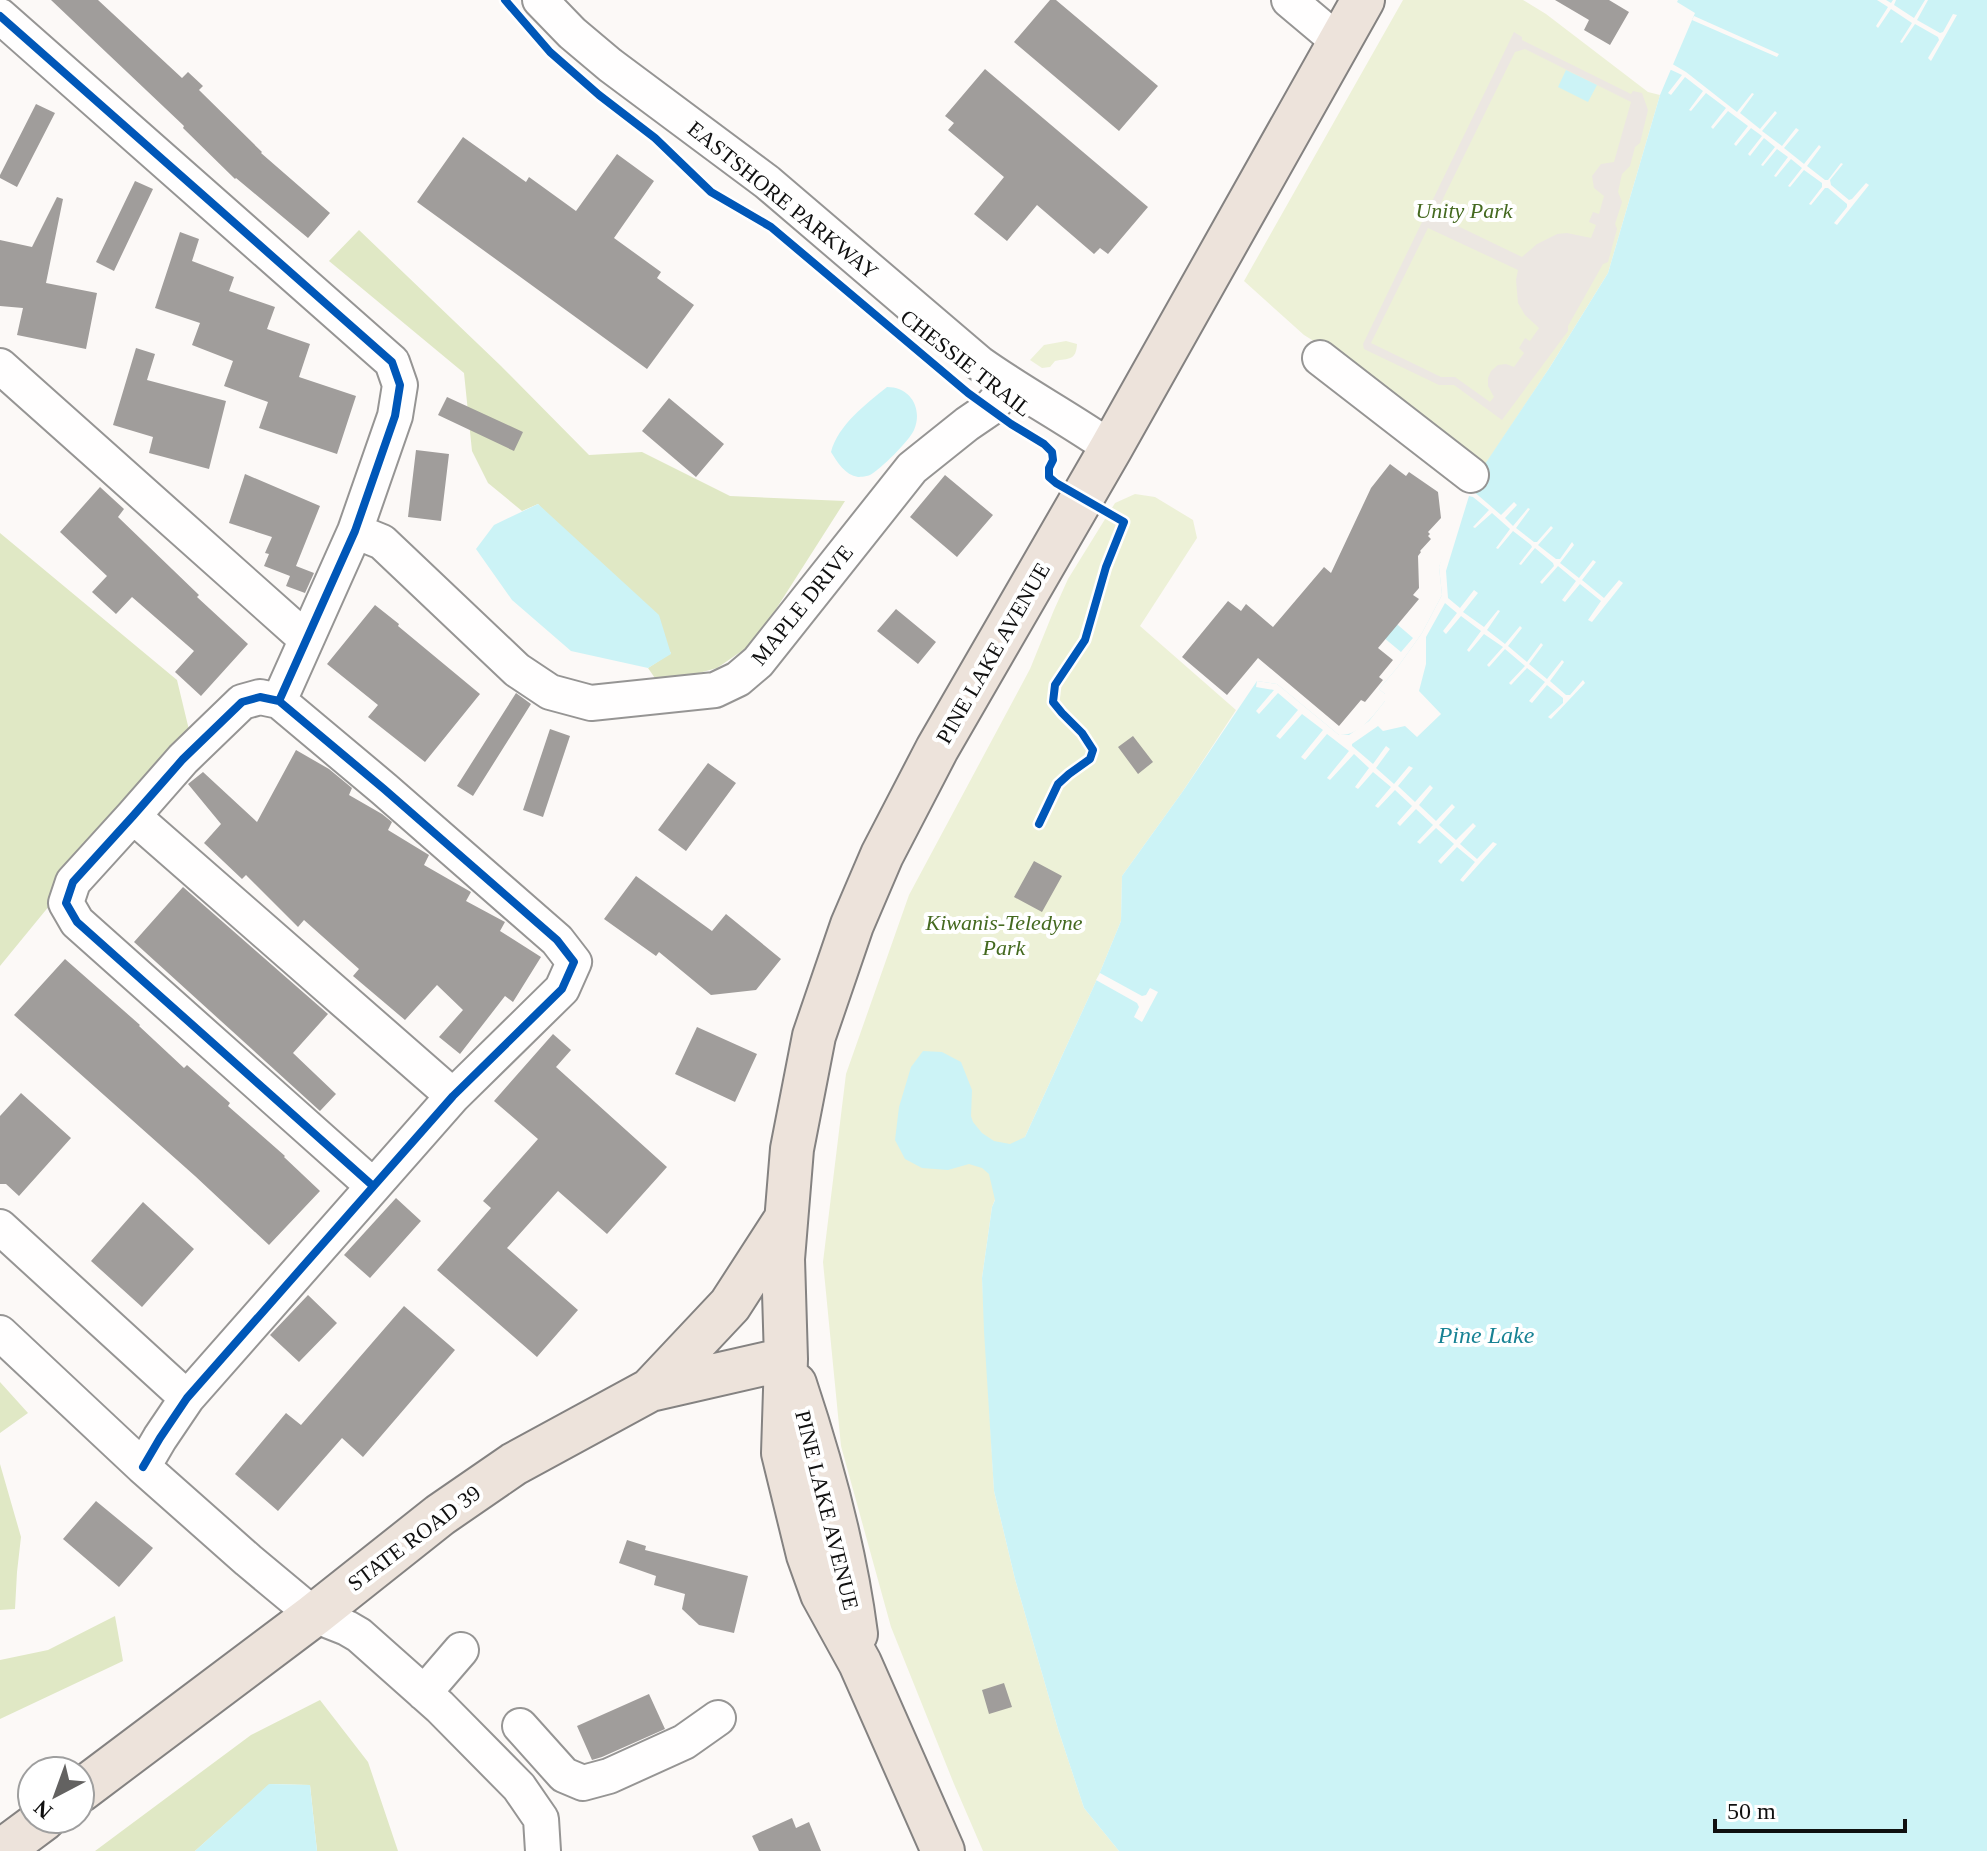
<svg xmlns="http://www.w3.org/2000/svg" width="1987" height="1851" font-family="Georgia,serif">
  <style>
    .green { fill: #edf1d7 }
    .forest { fill: #e0e8c5 }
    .plaza { fill: #ece7e2; fill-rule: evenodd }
    .water { fill: #ccf3f6 }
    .pier { fill: #fcf9f7 }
    .building { fill: #a09d9b }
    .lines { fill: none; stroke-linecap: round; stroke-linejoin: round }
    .minor-casing { stroke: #969594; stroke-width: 38 }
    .major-casing { stroke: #848281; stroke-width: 46 }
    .minor { stroke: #fffefe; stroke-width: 34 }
    .major { stroke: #ede3db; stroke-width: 42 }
    .cycleway-casing { stroke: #fff; stroke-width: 13 }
    .cycleway { stroke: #0057b8; stroke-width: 8 }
    .labels { text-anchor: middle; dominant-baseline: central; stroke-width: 8; stroke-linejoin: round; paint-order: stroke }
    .street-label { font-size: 22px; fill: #101010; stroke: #fff }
    .park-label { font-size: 22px; font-style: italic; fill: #44691f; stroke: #fff }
    .water-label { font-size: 24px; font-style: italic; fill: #178294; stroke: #fff }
  </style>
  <rect width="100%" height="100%" fill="#fcf9f7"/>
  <path class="green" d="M1403 0H1523L1546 14 1648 92 1660 95 1608 273 1550 367 1485 465 1362 371 1304 335 1244 281Z
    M1066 341 1077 344C1076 361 1069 358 1055 361L1050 367 1042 368 1030 360 1044 345Z
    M1135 494 1155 497 1193 520 1197 538 1140 626 1236 710 1183 791 1122 876 1121 921 1098 977 1025 1137 1009 1164 992 1207 982 1278 994 1491 1015 1579 1058 1729 1084 1808 1119 1851H983L954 1784 891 1627 841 1446 823 1262 846 1074 909 895 1030 669 1054 610 1068 579 1115 503Z"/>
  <path class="forest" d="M359 230 501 366 589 455 642 452 730 496 845 501 755 642 717 668 659 684 648 668 671 653 538 504 522 511 488 483 472 451 464 373 329 261Z
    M0 533 177 680 190 734 0 966Z
    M0 1382 28 1413 0 1433Z
    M0 1464 21 1537 17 1572 15 1609 0 1610Z
    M115 1616 123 1661 0 1719V1660L48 1650Z
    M320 1700 368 1762 398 1851H317L310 1785 270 1784 195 1851H95L251 1735Z"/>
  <path class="plaza" d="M1514 32 1522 37V40L1631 94 1633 91 1642 93 1648 110 1640 143 1635 147 1630 166 1622 174 1618 192 1622 202 1615 224 1617 229 1608 262 1603 264 1568 326V331L1502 420 1454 385H1439L1364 349 1363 344ZM1525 49 1631 102 1614 162 1601 164 1592 176 1594 188 1604 196 1599 214 1593 212 1589 222 1596 225 1591 238 1567 233 1557 234 1537 244 1522 257 1435 215 1515 52ZM1428 228 1518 270 1516 280 1518 303 1525 315 1539 328 1530 341 1525 338 1519 348 1524 353 1514 367 1506 364 1498 365 1491 371 1488 378V386L1494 397 1490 402 1455 377H1441L1371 343Z"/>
  <path class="water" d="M1678 0H1987V1851H1119L1084 1808 1058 1729 1015 1579 994 1491 984 1331 982 1278 992 1207 995 1200 989 1174 982 1168 969 1164 948 1170 922 1168 905 1159 895 1140 899 1107 911 1067 923 1051 942 1052 961 1062 972 1090 971 1116 973 1122 982 1133 994 1141 1010 1144 1025 1137 1098 977 1121 921 1122 876 1183 791 1257 681 1277 684 1339 735C1359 736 1373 716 1385 701V694L1379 689 1397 668 1422 633 1442 595 1439 567 1479 463 1485 464 1550 367 1608 273 1660 95 1695 13 1677 2Z
    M1566 70 1597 85 1588 102 1558 87Z
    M887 387C911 387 923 409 914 430 910 440 880 470 870 475 869 476 860 477 858 477 845 475 837 462 831 452 838 425 866 404 887 387Z
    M538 504 659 615 671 654 648 668 571 651 512 600 476 549 494 525Z
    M1384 613 1413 638 1401 652 1371 627Z
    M269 1784 310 1785 317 1851H195Z"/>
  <path class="pier" d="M1877 0H1886L1891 3 1893 0H1896L1894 5 1914 18 1925 0H1928L1917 20 1940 33 1943 32 1953 14 1957 15 1931 61 1928 58 1939 40 1938 37 1915 24 1902 43 1900 42 1912 23 1891 9 1878 28 1876 26 1888 7Z
    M1694 16 1779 54 1777 57 1692 20Z
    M1669 62 1686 72 1737 112 1752 93 1754 94 1740 113 1760 129 1775 111 1777 113 1762 131 1782 146 1796 128 1799 130 1784 148 1804 164 1819 145 1821 147 1807 166 1825 180H1828L1841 163 1843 164 1830 180 1831 185 1849 200 1852 199 1866 183 1869 185 1837 225 1834 223 1847 207V204L1828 188H1825L1811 205 1809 204 1822 187V183L1804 170 1790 187 1788 186 1802 168 1791 159 1776 177 1774 176 1788 157 1777 149 1763 166 1761 165 1775 147 1764 138 1750 156 1748 154 1762 136 1751 128 1736 146 1734 144 1748 126 1728 111 1713 129 1711 127 1726 108 1706 93 1691 111 1689 110 1703 91 1685 77 1671 95 1668 93 1682 75 1667 68Z
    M1465 484 1501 515 1514 502 1517 505 1505 518 1513 526 1528 508 1530 509 1516 528 1534 542H1537L1551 526 1553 528 1538 545 1556 559H1560L1572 542 1574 545 1560 563 1579 578 1593 560 1596 562 1582 580 1604 598 1619 580 1623 583 1592 622 1588 620 1601 601 1580 584 1565 602 1562 600 1576 581 1558 566 1542 584 1540 582 1554 566 1553 563 1535 548 1521 565 1519 564 1532 547 1531 545 1513 531 1498 549 1496 548 1510 529 1492 513 1475 528 1473 527 1489 510 1473 497 1469 496 1446 571 1448 598 1460 608 1474 590 1478 593 1463 612 1484 627 1498 610 1500 611 1487 630 1505 644 1520 626 1522 628 1508 646 1527 662 1541 643 1543 645 1529 664 1547 679 1562 660 1564 662 1550 681 1566 695H1570L1583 680 1585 683 1551 719 1548 717 1563 703V698L1547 685 1532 703 1529 701 1545 682 1527 668 1511 685 1509 683 1525 666 1505 649 1489 667 1487 665 1503 647 1484 634 1469 652 1467 650 1481 631 1461 616 1446 634 1443 631 1457 613 1445 603 1426 637V664L1419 691 1441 714 1417 737 1405 726 1383 731 1378 726 1352 744V746L1373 764 1386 746 1390 749 1376 768 1394 784 1409 766 1413 768 1398 786 1415 802 1430 785 1433 788 1419 805 1436 821 1452 804 1455 807 1439 825 1456 840 1473 823 1476 826 1460 844 1477 859 1493 842 1497 844 1463 882 1460 880 1475 862 1457 847 1441 864 1438 861 1454 844 1436 828 1420 844 1417 842 1433 825 1416 809 1400 826 1397 823 1412 806 1395 790 1378 808 1375 806 1391 787 1373 772 1358 789 1355 787 1369 768 1354 754 1330 780 1327 778 1349 751 1327 734 1305 760 1301 757 1323 730 1302 714 1280 739 1276 736 1298 710 1278 693 1259 714 1256 711 1274 690 1256 687 1257 681 1277 684 1339 735H1349L1369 721 1385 701V694L1379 689 1397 668 1422 633 1442 595 1439 567Z
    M1100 973 1142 996 1146 995 1150 988 1158 992 1142 1022 1134 1017 1139 1007 1137 1003 1096 980Z"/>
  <path class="building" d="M51 0H98L182 78 188 72 203 86 199 90 262 152 261 153 330 213 308 238 236 178 235 179 183 128 184 126Z
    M1050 0H1056L1158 86 1119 131 1014 42Z
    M1555 0H1609L1629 12 1610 45 1584 30 1589 20Z
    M985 69 1148 207 1108 254 1100 248 1094 254 1037 205 1007 241 974 214 1004 177 948 130 954 123 945 116Z
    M36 104 55 113 17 187 0 178V175Z
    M463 137 526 182 529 177 576 211 617 154 654 181 614 238 661 272 657 278 694 305 647 369 417 202Z
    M135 181 153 189 114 271 96 262Z
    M57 197 63 199 46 283 97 293 86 349 17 335 23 308 0 306V240L32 247Z
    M180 232 199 239 192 261 234 277 229 291 275 307 267 329 310 344 299 377 356 396 337 454 259 428 268 402 224 386 233 361 192 345 200 323 155 308Z
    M136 348 155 354 147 380 226 401 209 469 149 453 153 437 113 425Z
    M447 397 523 432 514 451 438 415Z
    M669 398 724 444 696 477 642 431Z
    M416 450 449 454 441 521 408 517Z
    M1390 464 1406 476 1409 472 1438 492 1441 518 1428 532 1430 534 1428 536 1431 539 1420 551 1421 552 1418 556 1419 588 1413 595 1419 599 1378 648 1393 660 1379 677 1383 680 1365 702 1361 700 1339 726 1258 658 1227 695 1182 657 1228 601 1241 611 1246 604 1273 627 1324 567 1331 573 1371 488Z
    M245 474 320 506 296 566 314 573 305 593 286 586 290 576 264 566 269 554 265 553 272 537 229 523Z
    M945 475 993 515 957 557 910 517Z
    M100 487 124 509 118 517 199 595 197 597 248 644 201 696 175 672 194 651 132 597 116 614 92 592 107 576 60 532Z
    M375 605 399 624 398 626 480 694 425 762 368 717 378 705 327 664Z
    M896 609 936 642 918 664 877 631Z
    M516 693 531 704 473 796 457 786Z
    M550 729 570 736 543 817 523 810Z
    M1133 736 1153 762 1138 774 1118 747Z
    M296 750 329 769 352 788 349 795 382 814 392 822 388 830 429 855 424 865 471 892 466 901 505 922 500 931 541 957 513 1002 505 996 460 1054 439 1037 463 1010 437 985 405 1020 353 976 359 969 304 920 298 927 246 875 242 879 204 843 221 824 188 784 203 772 257 822Z
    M708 763 736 783 686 851 658 830Z
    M1034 861 1062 876 1042 912 1014 897Z
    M636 876 712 931 726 914 781 959 756 990 711 995 659 952 656 956 604 919Z
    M183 887 328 1014 293 1053 336 1094 320 1111 134 942Z
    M65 959 140 1025 139 1026 184 1068 187 1065 230 1103 228 1106 285 1156 284 1157 320 1191 269 1245 195 1176 14 1015Z
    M697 1027 757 1054 735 1102 675 1074Z
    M553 1034 571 1050 556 1067 667 1167 607 1234 558 1191 507 1248 578 1310 537 1357 437 1270 491 1208 483 1201 538 1139 494 1101Z
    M21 1093 71 1138 19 1196 6 1184H0V1116Z
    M396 1198 421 1221 370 1278 344 1255Z
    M143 1202 194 1249 142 1307 91 1261Z
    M308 1295 337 1323 299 1362 270 1335Z
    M404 1306 455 1350 363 1457 342 1438 278 1511 235 1474 286 1413 301 1425Z
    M96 1501 153 1548 119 1587 63 1539Z
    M627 1540 646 1546 645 1550 748 1576 734 1633 699 1625 682 1609 685 1594 654 1585 656 1576 619 1563Z
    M1004 1683 1012 1707 989 1714 982 1690Z
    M649 1694 665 1729 602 1757 592 1760 577 1726Z
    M792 1818 796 1828 809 1822 821 1851H759L752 1836Z"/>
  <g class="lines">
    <defs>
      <path id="minor" d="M540 0 572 33 610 65 767 182 979 363C1021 393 1068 418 1111 448
        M1289 0 1339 42
        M0 16 392 362 400 385 395 416 355 531 279 701
        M1320 358 1471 475
        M0 366 306 639
        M355 531 382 542 517 670 550 692 591 703 715 690 738 679 758 662 912 468 967 424 989 409 1010 385
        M133 816 453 1096
        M0 1227 187 1398
        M0 1333 143 1467 248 1560 314 1615 347 1628 359 1635 440 1707 519 1787 541 1819 543 1851
        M143 1467 160 1438 187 1398 453 1096 562 989 574 962 557 940 384 789 279 701 260 697 242 702 183 759 133 816 73 882 66 903 77 922 373 1186
        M424 1693 461 1650
        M520 1726 564 1775 583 1783 609 1776 684 1742 718 1718"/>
      <path id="major" d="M795 1384C822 1465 845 1549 856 1634
        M650 1390 730 1305 785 1220
        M80 1791 314 1615 440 1515 514 1464 650 1390 786 1359
        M1 1851 44 1819
        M943 1851 860 1663 822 1594 808 1555 783 1453 786 1359 783 1259 792 1149 814 1036 852 925 882 855 937 749 1111 448 1363 0"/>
    </defs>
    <use href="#minor" class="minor-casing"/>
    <use href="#major" class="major-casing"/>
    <use href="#minor" class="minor"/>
    <use href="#major" class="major"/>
    <defs>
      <path id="cycleway" d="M505 0 550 52 599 95 655 138 711 192 771 227 968 393 1011 424 1044 444 1052 452 1053 460 1049 468V477L1056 483 1124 522 1106 567 1085 640 1055 685 1053 702 1062 713 1082 733 1093 750 1090 759 1069 774 1058 784 1039 824
        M0 16 392 362 400 385 395 416 355 531 279 701
        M143 1467 160 1438 187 1398 453 1096 562 989 574 962 557 940 384 789 279 701 260 697 242 702 183 759 133 816 73 882 66 903 77 922 373 1186"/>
    </defs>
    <use href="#cycleway" class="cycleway-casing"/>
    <use href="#cycleway" class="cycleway"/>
  </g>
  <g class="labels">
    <g class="street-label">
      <text transform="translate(783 200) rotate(39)">EASTSHORE PARKWAY</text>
      <text transform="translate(966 363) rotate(38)">CHESSIE TRAIL</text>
      <text transform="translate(802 605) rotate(-51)">MAPLE DRIVE</text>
      <text transform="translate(993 653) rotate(-60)">PINE LAKE AVENUE</text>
      <text transform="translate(827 1510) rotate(76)">PINE LAKE AVENUE</text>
      <text transform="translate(414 1538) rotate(-37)">STATE ROAD 39</text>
    </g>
    <g class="park-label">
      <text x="1464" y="210">Unity Park</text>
      <text x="1004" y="922">Kiwanis-Teledyne<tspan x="1004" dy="25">Park</tspan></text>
    </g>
    <g class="water-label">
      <text x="1486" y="1335">Pine Lake</text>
    </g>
  </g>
  <g transform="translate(56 1795) rotate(221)"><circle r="38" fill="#ffffff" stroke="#9f9f9f" stroke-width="2"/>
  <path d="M0-6L14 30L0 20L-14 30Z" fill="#636261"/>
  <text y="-12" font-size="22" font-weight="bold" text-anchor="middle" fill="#101010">N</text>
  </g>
  <path d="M1715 1819v12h190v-12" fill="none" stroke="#101010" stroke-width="4"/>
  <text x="1727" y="1819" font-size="24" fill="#101010" stroke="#ffffff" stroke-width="6" paint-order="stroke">50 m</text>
</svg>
